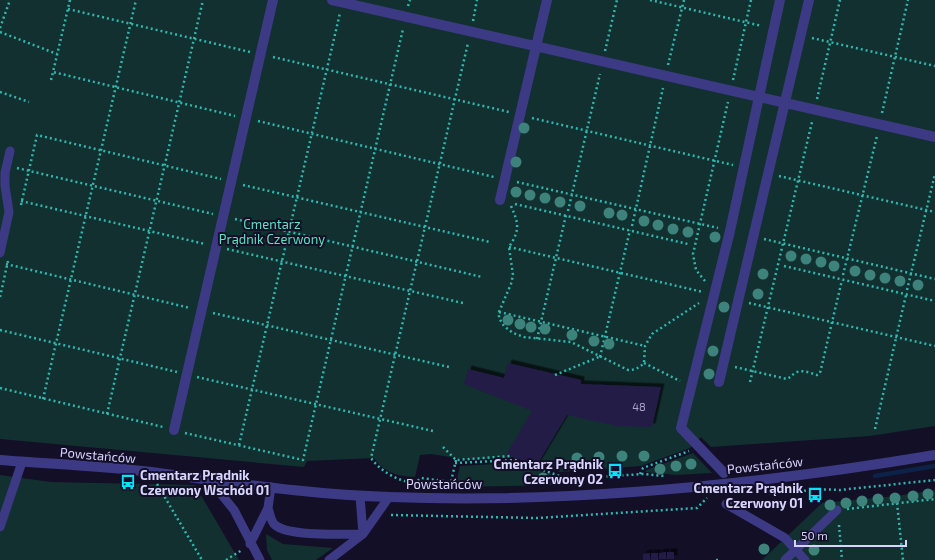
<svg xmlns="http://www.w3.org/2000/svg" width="935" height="560" font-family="'Exo 2',sans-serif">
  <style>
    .green { fill: #12302f }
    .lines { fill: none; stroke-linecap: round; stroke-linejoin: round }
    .stream { stroke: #0c2248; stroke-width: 4.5 }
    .building { fill: #241b47; filter: url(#shadow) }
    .path { stroke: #2fb8b0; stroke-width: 2.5; stroke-dasharray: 2 3; stroke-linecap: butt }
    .service { stroke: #3d3a85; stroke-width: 9 }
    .pedestrian { stroke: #3d3a85; stroke-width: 10 }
    .tertiary { stroke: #3d3a85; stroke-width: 10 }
    .tree { fill: #3d827b }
    .labels { text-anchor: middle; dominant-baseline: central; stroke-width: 4; stroke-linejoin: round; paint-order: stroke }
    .number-label { font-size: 11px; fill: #aca6d1 }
    .park-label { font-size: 13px; fill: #5fe0c0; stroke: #130f26 }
    .street-label { font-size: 13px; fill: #d9d4ff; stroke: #130f26 }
    .poi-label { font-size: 13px; font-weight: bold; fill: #d9d4ff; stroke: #130f26; text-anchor: end }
  </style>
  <defs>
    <filter id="shadow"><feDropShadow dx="3.5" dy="-3.5" stdDeviation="0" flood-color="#0009"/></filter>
  </defs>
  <rect width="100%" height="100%" fill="#130f26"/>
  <path class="green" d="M0 0H935V426L870 436 711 447 701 437 690 448 641 466 560 472 513 457 469 460 431 454 420 455 415 477C398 476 384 473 374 458L307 461 304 467 0 439Z
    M693 453 712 473 676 475 645 472 646 470Z
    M516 463 558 477V485L455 487 460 466Z
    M0 475 51 482 195 485 239 560H0Z
    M935 490V560H762L822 503 896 496Z
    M266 534 283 544 333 548 316 560H272L267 550Z"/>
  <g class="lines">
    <path class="stream" d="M875 476 935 466"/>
  </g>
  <path class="building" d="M508 363 581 380V384L661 387 652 427 618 426 567 415 537 465 506 455 532 411 464 384 468 369 504 378Z
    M666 552V559H659V553Z
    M667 552H674V559H667Z
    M650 553V560H643V554Z
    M651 553H658V560H651Z"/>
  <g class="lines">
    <path class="path" d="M70 0 53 72 235 116
      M650 0 762 26
      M408 6 410 0
      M68 9 250 52
      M473 21 477 0
      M0 28 10 0
      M0 32 57 54
      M812 38 935 66
      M605 51 617 0
      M273 57 509 112
      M668 65 684 0
      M51 80 53 72
      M733 80 751 0
      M0 92 29 102
      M817 99 840 0
      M882 113 908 0
      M532 118 733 165
      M258 121 494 177
      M17 168 213 214
      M779 176 935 212
      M517 182 718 228
      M243 185 490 242
      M21 201 205 244
      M515 204 688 244
      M21 205 37 135 221 179
      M511 206C519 224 520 230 509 247L513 275 511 284 499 312V318L504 326 513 333 524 337 571 342 628 370C635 370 639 368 644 363L645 346 652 334 699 303
      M568 211 600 74
      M235 219 482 277
      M632 226 663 88
      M764 239 935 279
      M509 247 703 292
      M227 249 463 303
      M6 264 190 308
      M784 266 935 301
      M843 275 877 136
      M705 281 696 270 693 254 728 102
      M907 290 935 174
      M0 297 8 261
      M749 303 935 346
      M499 312 645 346
      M213 313 449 367
      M0 330 177 372
      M537 339 566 215
      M600 357 630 230
      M644 363 680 381
      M735 367 787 379C791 377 792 375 795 373 802 369 810 373 817 375L820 373 842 280
      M555 375 599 357
      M197 377 433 431
      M750 382 812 122
      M0 388 163 427
      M43 399 136 0
      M107 414 203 0
      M875 429 906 295
      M185 433 303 460 403 29
      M239 445 340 13
      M443 447 456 460 510 456
      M456 460 451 482 421 478 415 483C399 482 380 471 371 458L468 43
      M455 463 515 460 568 479 643 474 665 476
      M640 474 643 468 689 451
      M157 484 202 560
      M769 493C793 493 817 488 840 490L935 480
      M897 503 903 560
      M847 509 935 499
      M391 515 537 518 697 508 707 498
      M839 525 842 560
      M226 560 242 550
      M716 560H721"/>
    <path class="service" d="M0 253 9 212 5 186V173L10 151
      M209 479 234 510 260 560
      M360 496 363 534
      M726 504 785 538 805 560
      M268 508C270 514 271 522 275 525 289 537 343 534 363 534
      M0 527 22 462
      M250 544 268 508 271 487
      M329 560 363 534 389 497
      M785 560 837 510"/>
    <path class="pedestrian" d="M332 0 935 137
      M500 200 547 0
      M719 382 809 0
      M174 430 273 0
      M724 473 681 428 730 231 780 0"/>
    <path class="tertiary" d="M0 460C50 464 101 466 151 472 230 482 310 495 390 497 571 504 756 485 935 455"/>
  </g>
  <g class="tree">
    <circle cx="524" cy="128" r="5.5"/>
    <circle cx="516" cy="162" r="5.5"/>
    <circle cx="516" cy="192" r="5.5"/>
    <circle cx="530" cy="195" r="5.5"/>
    <circle cx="545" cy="198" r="5.5"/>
    <circle cx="560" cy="202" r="5.5"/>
    <circle cx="580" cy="206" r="5.5"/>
    <circle cx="609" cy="213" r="5.5"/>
    <circle cx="622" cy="215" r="5.5"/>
    <circle cx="644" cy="221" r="5.5"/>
    <circle cx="658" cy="225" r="5.5"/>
    <circle cx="673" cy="229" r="5.5"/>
    <circle cx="688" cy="232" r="5.5"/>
    <circle cx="715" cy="237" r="5.5"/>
    <circle cx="791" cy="256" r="5.5"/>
    <circle cx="806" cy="259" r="5.5"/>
    <circle cx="821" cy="262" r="5.5"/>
    <circle cx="834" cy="266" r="5.5"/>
    <circle cx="855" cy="271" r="5.5"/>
    <circle cx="763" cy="274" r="5.5"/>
    <circle cx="870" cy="275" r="5.5"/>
    <circle cx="885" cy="278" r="5.5"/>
    <circle cx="900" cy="281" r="5.5"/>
    <circle cx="918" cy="285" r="5.5"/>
    <circle cx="758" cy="294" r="5.5"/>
    <circle cx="724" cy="307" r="5.5"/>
    <circle cx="508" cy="320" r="5.5"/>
    <circle cx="520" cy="324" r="5.5"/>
    <circle cx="531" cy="327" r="5.5"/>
    <circle cx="545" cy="329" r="5.5"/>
    <circle cx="572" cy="335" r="5.5"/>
    <circle cx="594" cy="341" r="5.5"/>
    <circle cx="609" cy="344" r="5.5"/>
    <circle cx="713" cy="351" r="5.5"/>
    <circle cx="709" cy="374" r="5.5"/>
    <circle cx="622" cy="456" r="5.5"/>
    <circle cx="644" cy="456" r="5.5"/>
    <circle cx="599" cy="457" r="5.5"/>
    <circle cx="577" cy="458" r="5.5"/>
    <circle cx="691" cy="464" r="5.5"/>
    <circle cx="676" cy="466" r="5.5"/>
    <circle cx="660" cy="469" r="5.5"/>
    <circle cx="543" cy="478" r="5.5"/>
    <circle cx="928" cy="494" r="5.5"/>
    <circle cx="913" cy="496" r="5.5"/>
    <circle cx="895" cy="498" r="5.5"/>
    <circle cx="878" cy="499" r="5.5"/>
    <circle cx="862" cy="501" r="5.5"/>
    <circle cx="846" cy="503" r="5.5"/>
    <circle cx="830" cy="505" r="5.5"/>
    <circle cx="764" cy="549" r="5.5"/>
    <circle cx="814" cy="550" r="5.5"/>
  </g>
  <defs>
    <symbol id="bus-bare" viewBox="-9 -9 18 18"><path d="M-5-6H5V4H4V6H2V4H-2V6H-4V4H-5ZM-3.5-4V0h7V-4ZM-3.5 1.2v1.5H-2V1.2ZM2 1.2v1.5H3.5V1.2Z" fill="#00e5ff" stroke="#130f26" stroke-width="2.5" paint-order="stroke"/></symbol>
  </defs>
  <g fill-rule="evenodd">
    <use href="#bus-bare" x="604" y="460" width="22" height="22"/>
    <use href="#bus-bare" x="117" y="471" width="22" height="22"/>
    <use href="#bus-bare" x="804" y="484" width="22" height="22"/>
  </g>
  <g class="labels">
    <g class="number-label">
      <text x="639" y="406">48</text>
    </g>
    <g class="park-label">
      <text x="272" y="224">Cmentarz<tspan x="272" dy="15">Prądnik Czerwony</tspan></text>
    </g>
    <g class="street-label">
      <text transform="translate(98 455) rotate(5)">Powstańców</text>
      <text transform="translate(765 465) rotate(-6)">Powstańców</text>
      <text x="444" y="484">Powstańców</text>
    </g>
    <g class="poi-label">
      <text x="603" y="464">Cmentarz Prądnik<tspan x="603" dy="15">Czerwony 02</tspan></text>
      <text x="140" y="475" text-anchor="start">Cmentarz Prądnik<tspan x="140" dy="15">Czerwony Wschód 01</tspan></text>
      <text x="803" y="488">Cmentarz Prądnik<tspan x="803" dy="15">Czerwony 01</tspan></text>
    </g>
  </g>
  <path d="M795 540v6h111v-6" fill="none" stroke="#d9d4ff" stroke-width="2"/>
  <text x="801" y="540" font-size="12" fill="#d9d4ff" stroke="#130f26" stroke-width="3" paint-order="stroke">50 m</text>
</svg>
